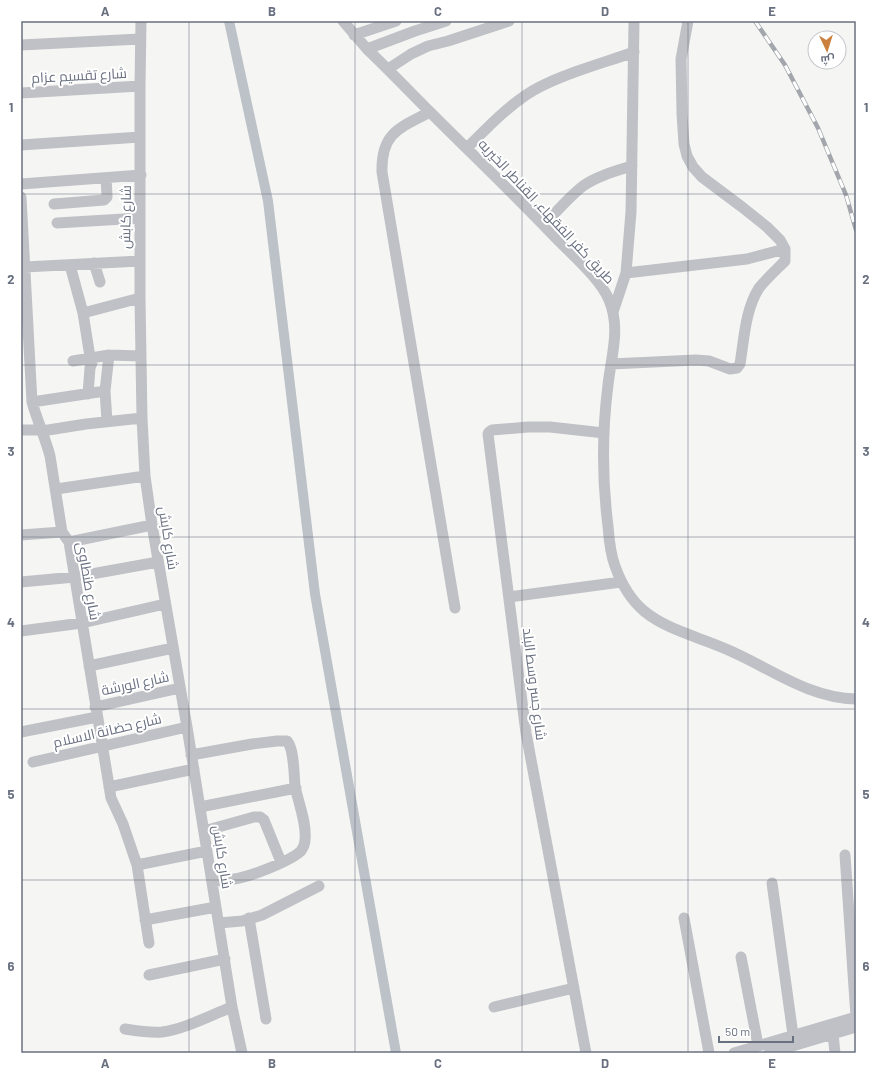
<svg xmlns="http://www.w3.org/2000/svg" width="877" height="1074" font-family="Barlow,Cairo,sans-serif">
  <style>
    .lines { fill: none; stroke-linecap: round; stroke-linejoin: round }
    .canal { stroke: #bcc2c8; stroke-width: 10 }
    .minor { stroke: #c0c1c6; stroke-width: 11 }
    .rail-casing { stroke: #a3a6ac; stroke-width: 4.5 }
    .rail { stroke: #fff; stroke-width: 3; stroke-dasharray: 9; stroke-linecap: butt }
    .grid { fill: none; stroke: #697080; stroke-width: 1; stroke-opacity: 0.55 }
    .labels { text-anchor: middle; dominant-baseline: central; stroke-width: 4; stroke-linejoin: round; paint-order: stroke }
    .street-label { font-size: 14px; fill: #697080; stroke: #fff }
    .neatline { fill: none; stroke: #697080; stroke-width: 1.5 }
    .grid-label { font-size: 13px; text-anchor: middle; font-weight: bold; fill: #697080 }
  </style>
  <rect width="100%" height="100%" fill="#f5f6f3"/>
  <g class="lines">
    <path class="canal" d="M229 21 268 201 315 594 396 1053"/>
    <path class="minor" d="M141 21 140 86V298L142 418 145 476 152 525 187 727 232 1007 242 1053
      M343 21 367 49C389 70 410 92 431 113 472 154 514 194 553 235 571 254 600 278 609 300 621 328 611 357 608 385 602 432 602 479 608 526 609 539 610 553 615 566 621 583 630 599 644 611 667 630 699 637 726 649 769 667 807 698 856 699
      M354 35 396 21
      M21 45 140 39
      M367 49 415 31 446 21
      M388 69 411 54 428 46 448 41 509 21
      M21 93 140 86
      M430 112C399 128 381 133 382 172L455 608
      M21 145 140 137
      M467 148C486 129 504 110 526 95 554 76 601 64 634 52
      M21 184 141 175
      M21 197 32 402C37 420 45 437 50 456L62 532 69 542 111 798 123 824 137 865 149 943
      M54 204 104 200 107 197V195L106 178
      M57 223 140 218
      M544 225C556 212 569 197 583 186 597 176 616 171 632 166
      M94 263 100 282
      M70 265 83 313 90 357
      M25 267 140 261
      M626 273 747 259 785 249
      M613 312 626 273 631 212 634 21
      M83 313 140 298
      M73 361 109 355 141 356
      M611 364 696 360 709 361 730 369 737 368 740 364C744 340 745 310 759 288 767 278 776 270 785 261V249L780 240 767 227 742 207 702 177 693 167 687 156 684 144 682 114 681 59 688 21
      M88 394 90 368 94 357
      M32 402 105 391
      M107 421 105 391 109 355
      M21 430H42
      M42 431 86 424 142 418
      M56 489 145 476
      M21 535 62 532
      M69 542 152 525
      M21 582 75 577 158 562
      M509 597 621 582
      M21 631 82 623 165 604
      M89 666 173 648
      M95 707 180 688
      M21 732 97 717
      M191 755 252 744 277 741H287C294 748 294 775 295 786 298 802 307 823 305 840 305 843 303 848 301 851 289 862 249 877 234 879 227 881 219 881 212 881
      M33 762 187 727
      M109 787 194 769
      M200 807 296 788
      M204 831 254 817H260L264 820 281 862
      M845 855 856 1017
      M137 865 207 851
      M772 883 793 1035
      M249 918 266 1019
      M684 918 709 1053
      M145 920 216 907
      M219 923 242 921 262 915 319 886
      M741 957 758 1045
      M149 975 225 959
      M494 1007 574 988
      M125 1029C138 1031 149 1033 162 1032 185 1029 211 1015 232 1007
      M833 1034 835 1053
      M586 1053 526 733 488 434 489 432 492 430 528 427H550L604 433
      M734 1053 856 1017
      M769 1053 856 1027"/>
    <defs>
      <path id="rail" d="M755 21 785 65 818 128 846 195 856 230"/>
    </defs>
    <use href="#rail" class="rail-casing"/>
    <use href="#rail" class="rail"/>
  </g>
  <path class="grid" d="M189 21V1053M355 21V1053M522 21V1053M688 21V1053M21 194H856M21 365H856M21 537H856M21 709H856M21 880H856"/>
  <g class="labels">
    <g class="street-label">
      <text transform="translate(79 75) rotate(-3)">شارع تقسيم عزام</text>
      <text transform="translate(547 211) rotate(47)">طريق كفر الفقهاء, القناطر الخيريه</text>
      <text transform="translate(125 217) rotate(-89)">شارع كابش</text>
      <text transform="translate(169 538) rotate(81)">شارع كابش</text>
      <text transform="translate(89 581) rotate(80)">شارع طنطاوى</text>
      <text transform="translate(135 683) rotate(-12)">شارع الورشة</text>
      <text transform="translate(535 684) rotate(83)">شارع جسر وسط البلد</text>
      <text transform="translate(107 730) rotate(-13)">شارع حضانة الاسلام</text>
      <text transform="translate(223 857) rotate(81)">شارع كابش</text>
    </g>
  </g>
  <rect width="877" height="1074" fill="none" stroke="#ffffff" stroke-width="44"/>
  <g transform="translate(827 50) rotate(176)"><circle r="19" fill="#ffffff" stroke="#c3c6cc"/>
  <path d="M0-3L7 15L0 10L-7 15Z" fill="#cc803d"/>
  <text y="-6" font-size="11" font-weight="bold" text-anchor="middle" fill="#697080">ش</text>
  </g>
  <path d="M719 1036v6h74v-6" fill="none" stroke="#697080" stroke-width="2"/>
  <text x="725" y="1036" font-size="12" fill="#697080" stroke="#ffffff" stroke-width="3" paint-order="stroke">50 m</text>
  <rect x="22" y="22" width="833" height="1030" class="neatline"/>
  <g class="grid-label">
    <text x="105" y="16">A</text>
    <text x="272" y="16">B</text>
    <text x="438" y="16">C</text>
    <text x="605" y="16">D</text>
    <text x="772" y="16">E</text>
    <text x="11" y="112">1</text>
    <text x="866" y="112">1</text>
    <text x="11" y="284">2</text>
    <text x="866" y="284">2</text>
    <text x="11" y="456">3</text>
    <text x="866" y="456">3</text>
    <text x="11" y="627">4</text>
    <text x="866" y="627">4</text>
    <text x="11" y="799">5</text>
    <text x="866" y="799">5</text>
    <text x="11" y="971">6</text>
    <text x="866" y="971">6</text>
    <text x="105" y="1068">A</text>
    <text x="272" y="1068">B</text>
    <text x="438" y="1068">C</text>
    <text x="605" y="1068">D</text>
    <text x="772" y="1068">E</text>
  </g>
</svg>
